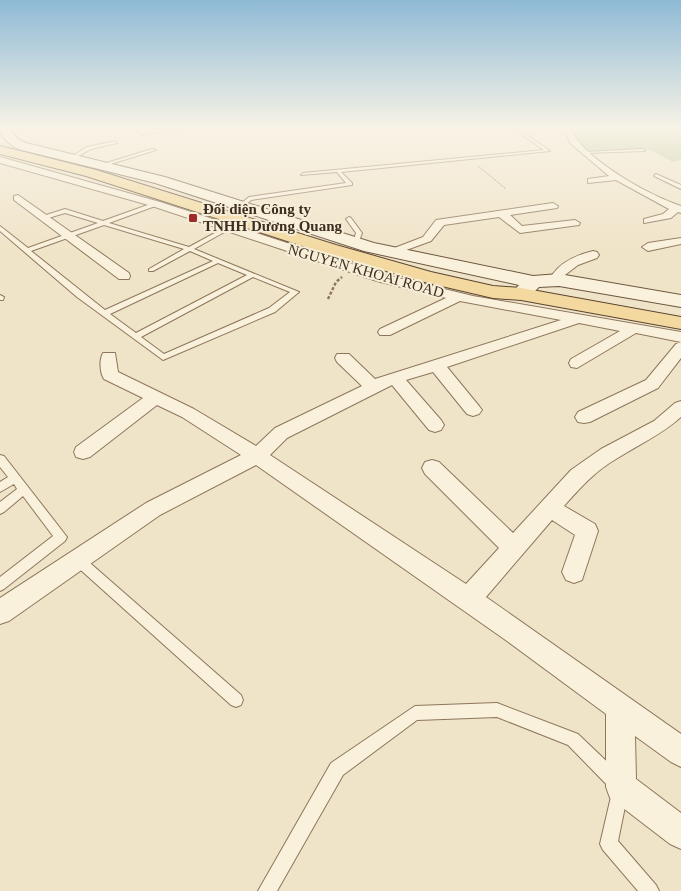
<svg xmlns="http://www.w3.org/2000/svg" width="681" height="891" font-family="Georgia,serif">
  <style>
    .cemetery { fill: #bfc49a }
    .lines { fill: none; stroke-linecap: round; stroke-linejoin: round }
    .lane-casing { stroke: #8d765c; stroke-width: 2 }
    .street-casing { stroke: #8d765c; stroke-width: 2 }
    .secondary-casing { stroke: #6f573f; stroke-width: 2 }
    .primary-casing { stroke: #5b4430; stroke-width: 2 }
    .path-far1 { stroke: #8d765c; stroke-width: 1; stroke-dasharray: 2 1; stroke-linecap: butt }
    .path { stroke: #8d765c; stroke-width: 2.5; stroke-dasharray: 3 2; stroke-linecap: butt }
    .lane { fill: #faf1dc; fill-rule: evenodd }
    .street { fill: #faf1dc; fill-rule: evenodd }
    .secondary { fill: #faf1dc; fill-rule: evenodd }
    .primary { fill: #f3d9a0; fill-rule: evenodd }
    .poi-dot { fill: #9e2a2b; stroke: #f7eed8; stroke-width: 2 }
    .labels { text-anchor: middle; dominant-baseline: central; stroke-width: 4; stroke-linejoin: round; paint-order: stroke }
    .far-poi-label { font-size: 15px; font-weight: bold; fill: #3d2e20; stroke: #f7eed8; text-anchor: start }
    .far-street-label { font-size: 15px; fill: #3d2e20; stroke: #f7eed8 }
  </style>
  <rect width="100%" height="100%" fill="#f0e4c8"/>
  <path class="cemetery" d="M572 127H681V160L673 162 650 150 593 154 576 141Z"/>
  <g class="lines">
    <defs>
      <path id="lane" d="M139 127H143L145 132 177 127H183L143 135 141 134Z
        M511 127H515L550 151 341 172 352 183V185L251 200 243 207 238 206 249 197 346 183 337 172 301 175 303 173 544 150Z
        M115 141 117 143 91 149 78 156V159H74L73 156 87 147Z
        M152 149 156 150 104 166 100 165Z
        M643 149 645 151 586 153 584 152Z
        M656 174 681 185V189L654 176Z
        M156 202 159 204 158 205 109 223 189 247 224 228H228V230L194 249 299 292 275 312 163 360 77 297 0 231V226L28 248 98 223 65 213 45 219 43 218V216L65 209 103 221ZM104 225 184 249 149 269V271H153L190 251 213 261 105 310 31 251ZM218 263 247 275 136 333 110 314ZM253 277 290 292 269 308 164 354 141 337Z
        M349 217 351 218 362 233 358 244 353 243 356 233 346 219Z
        M0 295 4 297 3 300H0Z
        M0 455 4 456 67 537 65 541 4 589 0 591V577L53 536 23 496 4 512 0 514V502L17 489 14 484 0 492V482L8 477 0 467Z
        M78 554 82 556 241 695 243 700 241 705 236 707 231 705 74 564 72 560 74 556Z
        M497 703 578 734 621 775 623 781 622 784 626 786 628 792 618 841 656 885 659 891H638L603 850 600 844 613 788 609 787 568 745 497 717 417 720 343 775 277 891H258L331 763 415 706Z"/>
      <path id="street" d="M564 127H570C573 131 574 137 577 140 599 167 649 195 681 206V213L678 212 671 218 644 223V219L663 214 669 209 616 180 588 183V179L609 176 570 143Z
        M0 157 160 202 386 275 473 296 681 332V342L636 333 577 368 571 367 569 363 571 359 620 331 579 323 447 367 479 406 482 410 479 414 473 416 467 414 433 372 406 380 441 420 444 425 441 430 435 432 429 430 392 385 287 438 270 455 466 584 499 548 425 474 422 468 425 462 432 460 439 462 513 533 571 470 601 449 654 421 675 403 681 401V417C661 435 638 445 616 459 595 471 580 488 564 506L595 524 598 531 582 580 574 583 566 580 562 572 575 535 552 520 486 597 681 734V767L671 762 635 736 636 779 681 813V849L670 844 610 798 606 787V714L507 641 256 465 160 515 9 621 0 624V598L146 503 241 455 182 417 157 405 90 457 83 459 76 457 74 452 76 447 143 398 104 379C100 373 99 360 103 353H115L118 372 194 409 256 446 275 428 362 386 337 362 335 358 337 354H349L375 379 561 320 460 301 390 335H380L378 332 380 329 446 298 377 281 152 206 0 163Z
        M18 195 129 273 130 276 129 279H119L14 200V196Z
        M553 203 558 206 557 208 510 215 522 226 575 220 580 223 579 225 520 233 499 217 444 225 431 241 390 256 384 252 423 237 436 220Z
        M681 238V244L648 251 642 247 648 243Z
        M593 251 597 252 599 255 597 258 578 265 565 275 564 283H554L552 275C562 261 577 255 593 251Z
        M681 342V358L658 388 590 422 584 423 578 422 575 417 578 412 646 380 676 344Z"/>
      <path id="secondary" d="M0 127H8L18 139 26 143 165 177 374 243 533 276 559 274 681 295V307L559 286 539 287 528 298H514L511 294 519 285 364 251 155 183 18 149C9 144 0 137 0 127Z"/>
      <path id="primary" d="M0 127H7L0 130Z
        M0 146 96 170 336 245 431 272 493 286 521 288 681 317V329L521 300 493 298 420 281 324 253 86 176 0 154Z"/>
    </defs>
    <use href="#lane" class="lane-casing"/>
    <use href="#street" class="street-casing"/>
    <use href="#secondary" class="secondary-casing"/>
    <use href="#primary" class="primary-casing"/>
    <path class="path-far1" d="M478 166 506 189"/>
    <path class="path" d="M328 299 336 282 342 277"/>
    <use href="#lane" class="lane"/>
    <use href="#street" class="street"/>
    <use href="#secondary" class="secondary"/>
    <use href="#primary" class="primary"/>
  </g>
  <linearGradient id="sky" x2="0" y2="1"><stop stop-color="#8fbad6"/><stop offset="0.51" stop-color="#f8f3e6"/><stop offset="1" stop-color="#f8f3e6" stop-opacity="0"/></linearGradient>
  <rect width="681" height="251" fill="url(#sky)"/>
  <rect class="poi-dot" x="188" y="213" width="10" height="10" rx="2.5"/>
  <g class="labels">
    <g class="far-poi-label">
      <text x="203" y="209">Đối diện Công ty<tspan x="203" dy="17">TNHH Dương Quang</tspan></text>
    </g>
    <g class="far-street-label">
      <text transform="translate(366 271) rotate(16)">NGUYEN KHOAI ROAD</text>
    </g>
  </g>
</svg>
